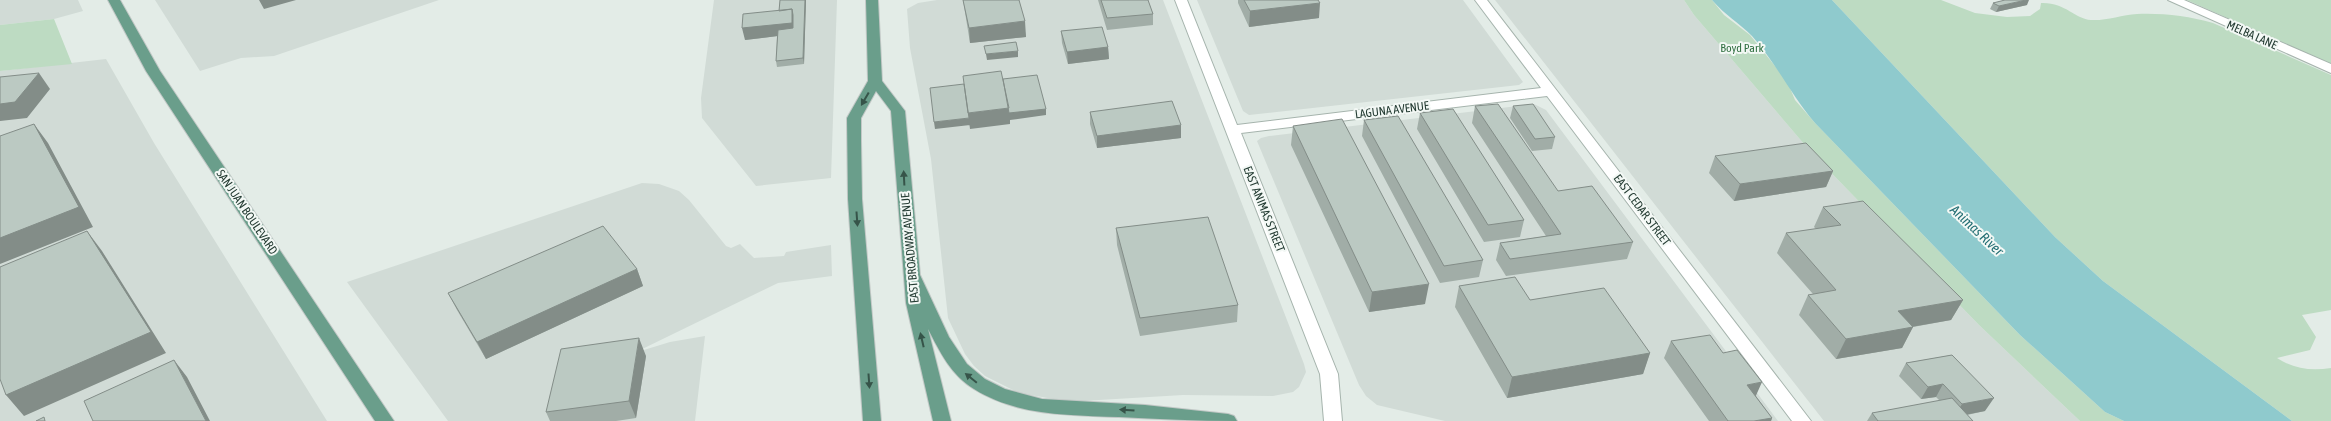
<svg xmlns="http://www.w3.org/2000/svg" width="2331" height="421" font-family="'Asap Condensed',sans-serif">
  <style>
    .built { fill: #d1dbd6 }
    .green { fill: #bddbc2 }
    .water { fill: #8fcacd }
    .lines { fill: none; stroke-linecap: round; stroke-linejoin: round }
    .minor-casing { stroke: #a6b4ad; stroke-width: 2 }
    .major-casing { stroke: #c2c8c6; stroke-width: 2 }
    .minor { fill: #fff; fill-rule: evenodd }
    .major { fill: #6a9e8b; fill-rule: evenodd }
    .wall { fill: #a1ada7 }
    .shaded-wall { fill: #838d88 }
    .building { fill: #bbc9c2; stroke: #838d88 }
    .oneway { fill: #365449 }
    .labels { text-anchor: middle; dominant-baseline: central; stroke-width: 4; stroke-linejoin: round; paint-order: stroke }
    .street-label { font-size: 12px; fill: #243c33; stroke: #f3f8f5 }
    .park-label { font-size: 12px; fill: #317042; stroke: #f3f8f5 }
    .water-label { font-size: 14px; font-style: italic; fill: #226e73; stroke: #f3f8f5 }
  </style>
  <rect width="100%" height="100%" fill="#e3ece7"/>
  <path class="built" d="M0 0H78L83 11 54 19 0 25Z
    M155 0H439L274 56 241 58 200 71Z
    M714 0H837L831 178 756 186 702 118 701 98Z
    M937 0H1163L1304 364 1306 372 1299 387 1293 392 1273 396 1183 395 1082 401 1059 400 1019 393 985 376 974 366 965 354 948 318 931 159 910 48 907 9 918 3Z
    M1197 0H1463L1523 82 1519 85 1249 115 1243 111Z
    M1495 0H1684L1694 15 1810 151 1979 325 2080 421H1824Z
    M106 59 154 143 327 421H0V71Z
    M1534 104 1546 110 1778 421H1445L1377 405 1366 396 1359 385 1257 141 1261 138 1269 136Z
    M642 183 659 184 679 191 689 200 726 246 731 248 740 244 754 258 784 256 786 252 831 245 832 276 778 283 634 353 670 342 705 336 695 421H448L347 282Z"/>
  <path class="green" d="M1684 0H1712L1724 15 1750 35 1787 81 1795 100 1815 123 2020 335 2105 412 2124 421H2080L1979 325 1810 151 1694 15Z
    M1832 0H1941L1975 13 2007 17 2030 16 2040 9 2041 3C2065 2 2075 19 2091 20 2105 21 2122 15 2137 14 2163 13 2188 16 2213 23L2331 75V310L2302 315 2316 337 2310 350 2277 358C2294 369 2311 371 2331 368V421H2292L2103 281 2055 237Z
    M2187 0H2331V64Z
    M54 19 72 64 0 71V25Z"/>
  <path class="water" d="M1712 0H1832L2055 237 2103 281 2292 421H2124L2105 412 2020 335 1815 123C1791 95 1776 63 1752 36 1739 23 1725 15 1712 0Z"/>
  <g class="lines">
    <defs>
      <path id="minor" d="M1175 0H1187L1237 125 1541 88 1475 0H1487L1811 421H1792L1547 96 1241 133 1338 374 1342 421H1324L1320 374Z
        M2168 0H2184L2331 64V73Z"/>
      <path id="major" d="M108 0H120L160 71 394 421H375L146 71Z
        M866 0H878L882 81 905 111 920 275 949 337 967 364 985 379 1005 389 1042 399 1145 405 1228 414 1234 416 1237 421C1197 421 1158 419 1119 417 1069 415 1017 416 974 389 951 375 940 352 928 329L951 421H933L906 303 891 111 876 91 861 118V141L862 199 881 421H863L848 199 847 118 868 81Z"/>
    </defs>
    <use href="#minor" class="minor-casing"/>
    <use href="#major" class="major-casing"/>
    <use href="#minor" class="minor"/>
    <use href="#major" class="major"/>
  </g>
  <path class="wall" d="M780 0H806L804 64 777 67 776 61 777 36 745 40 779 11Z
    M963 0H1019L1026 37 970 43Z
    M1098 0H1148L1153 14V25L1107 30Z
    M1238 0H1318L1319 18 1249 27 1238 3Z
    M1993 3 2027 5 1996 12 1990 9Z
    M1061 31 1108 47 1109 59 1068 64 1062 43Z
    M1475 106 1558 191 1633 242 1627 259 1506 276 1496 260 1500 243 1546 236 1472 123Z
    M1513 106 1555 137 1552 149 1532 151 1510 118Z
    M1090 112 1181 125V138L1097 148 1090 124Z
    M1420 113 1524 220 1520 237 1484 242 1417 129Z
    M1364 120 1483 260 1479 277 1440 283 1362 136Z
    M1293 126 1425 304 1369 312 1291 145Z
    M1715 156 1833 171 1826 187 1734 201 1709 173Z
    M1823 207 1963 300 1951 320 1913 327 1902 348 1836 359 1799 315 1808 295 1813 294 1777 253 1786 233 1816 229 1814 227Z
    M1116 228 1238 305 1237 322 1140 336 1117 245Z
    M637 269 643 286 486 359 457 310 448 293Z
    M1459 286 1530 300 1650 353 1643 374 1507 398 1455 307Z
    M1671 341 1756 396 1772 418 1771 421H1709L1664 358Z
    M1952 355 1985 411 1967 415 1973 421H1867L1872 413 1940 401 1936 397 1921 399 1899 376 1906 363Z
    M646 356 636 418 616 421H550L546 412Z"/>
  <path class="shaded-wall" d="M259 0H296L264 9Z
    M805 0H806L804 64 803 58Z
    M2026 0H2029L2027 5 1996 12 1999 6Z
    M1320 3 1319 18 1249 27 1250 11Z
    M792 9 795 21 794 34 745 40 742 28Z
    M1025 21 1026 37 970 43 969 28Z
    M1108 47 1109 59 1068 64 1067 52Z
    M1018 51V57L987 60 986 54Z
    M39 73 50 89 27 118 0 121V104Z
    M1009 108 1046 109V115L1010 120V124L970 129 968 113Z
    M969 118 970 125 935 129 934 122Z
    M34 124 48 143 93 227 0 264V238Z
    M1181 125V138L1097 148V136Z
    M1833 171 1826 187 1734 201 1740 184Z
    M87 231 102 251 166 353 24 416 6 395Z
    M637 269 643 286 486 359 477 342Z
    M1429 284 1425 304 1369 312 1372 292Z
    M1963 300 1951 320 1888 331 1898 311Z
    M1913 327 1902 348 1836 359 1846 339Z
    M639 338 646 356 636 418 629 401Z
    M1650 353 1643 374 1507 398 1512 377Z
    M174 360 187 377 210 421H206Z
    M1762 382 1754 400 1747 385Z
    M1943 384 1936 397 1921 399 1928 387Z
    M1994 398 1985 411 1954 417 1962 404Z
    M1772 418 1771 421H1754Z"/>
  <path class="building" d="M780 0H805L803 58 776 61 778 30 793 28V15L792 9 779 11Z
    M963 0H1019L1025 21 969 28Z
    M1101 0H1148L1153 14 1107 18Z
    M1244 0H1318L1320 3 1250 11Z
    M2005 0H2026L1999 6 1993 3Z
    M792 9V23L742 28 743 14Z
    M1102 27 1108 47 1067 52 1061 31Z
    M1016 42 1018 51 986 54 984 46Z
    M1001 71 1009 108 968 113 963 76Z
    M39 73 15 102 0 104V77Z
    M1037 75 1046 109 1009 113 1003 79Z
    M964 84 969 118 934 122 930 88Z
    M1172 101 1181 125 1097 136 1090 112Z
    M1498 104 1558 191 1592 186 1633 242 1510 259 1500 243 1561 234 1475 106Z
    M1533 104 1555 137 1535 139 1513 106Z
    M1453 109 1524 220 1488 225 1420 113Z
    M1398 116 1483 260 1444 266 1364 120Z
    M1342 119 1429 284 1372 292 1293 126Z
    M34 124 79 207 0 238V136Z
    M1806 143 1833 171 1740 184 1715 156Z
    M1863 201 1963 300 1898 311 1913 327 1846 339 1808 295 1836 290 1786 233 1841 225 1823 207Z
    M1208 217 1238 305 1140 318 1116 228Z
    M603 226 637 269 477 342 448 293Z
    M87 231 151 332 6 395 0 379V267Z
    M1515 277 1530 300 1604 288 1650 353 1512 377 1459 286Z
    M1710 335 1723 353 1737 350 1762 382 1747 385 1772 418 1754 421H1728L1671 341Z
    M639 338 629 401 546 412 561 349Z
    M1952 355 1994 398 1962 404 1943 384 1928 387 1906 363Z
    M174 360 206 421H93L84 401Z
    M1952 398 1973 421H1878L1872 413Z
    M44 417 45 421H36Z"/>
  <defs><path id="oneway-solid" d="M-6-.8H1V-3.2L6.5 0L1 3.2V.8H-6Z" transform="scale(1.25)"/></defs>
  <g class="oneway">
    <use href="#oneway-solid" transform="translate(865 99) rotate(120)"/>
    <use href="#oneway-solid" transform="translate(904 178) rotate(-93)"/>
    <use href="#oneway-solid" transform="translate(857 219) rotate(86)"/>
    <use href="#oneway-solid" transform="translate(922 340) rotate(-103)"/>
    <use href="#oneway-solid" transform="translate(971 378) rotate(-141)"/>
    <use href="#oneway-solid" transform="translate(869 381) rotate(86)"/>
    <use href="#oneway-solid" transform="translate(1127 410) rotate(-176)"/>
  </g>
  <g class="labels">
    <g class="street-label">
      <text transform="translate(2252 35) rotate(24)">MELBA LANE</text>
      <text transform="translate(1392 110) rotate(-7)">LAGUNA AVENUE</text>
      <text transform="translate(1264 209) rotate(68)">EAST ANIMAS STREET</text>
      <text transform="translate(1642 210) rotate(53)">EAST CEDAR STREET</text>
      <text transform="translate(247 212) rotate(56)">SAN JUAN BOULEVARD</text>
      <text transform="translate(910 248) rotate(-95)">EAST BROADWAY AVENUE</text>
    </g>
    <g class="park-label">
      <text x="1742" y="48">Boyd Park</text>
    </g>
    <g class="water-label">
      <text transform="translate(1977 230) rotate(43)">Animas River</text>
    </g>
  </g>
</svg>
